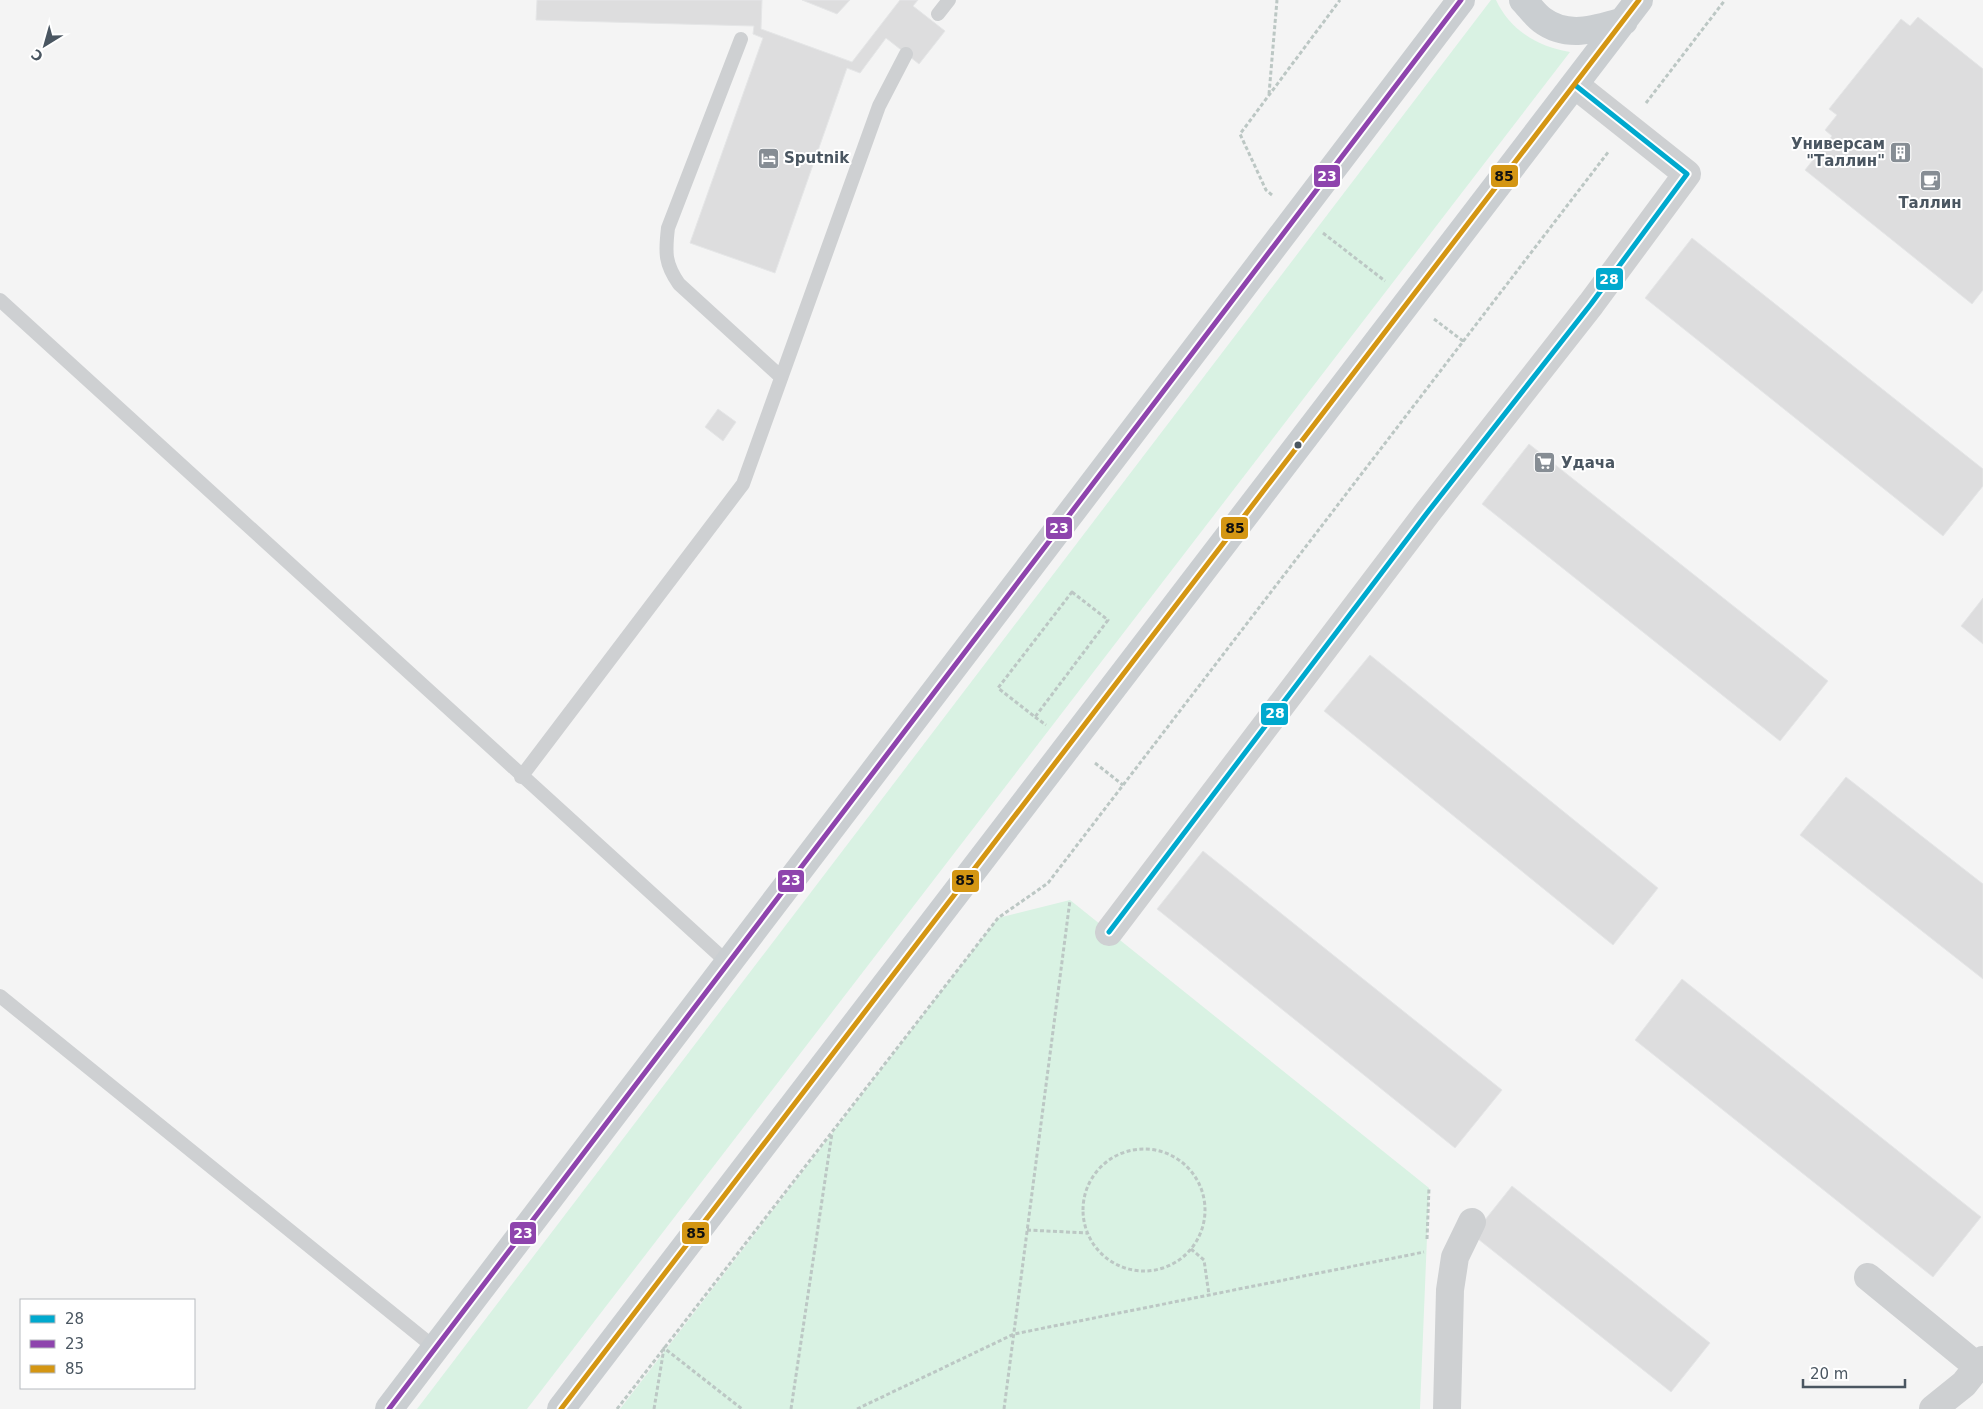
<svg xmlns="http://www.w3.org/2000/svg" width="1983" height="1409" font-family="'DejaVu Sans',sans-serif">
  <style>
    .green { fill: #d9f2e3 }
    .building { fill: #ddddde; stroke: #e5e6e7 }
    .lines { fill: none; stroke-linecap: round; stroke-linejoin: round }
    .path { stroke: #bcc7c4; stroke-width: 3; stroke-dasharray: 4 2.5; stroke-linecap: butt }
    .lane { stroke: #ced0d2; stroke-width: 14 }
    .street { stroke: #ced0d2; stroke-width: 28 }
    .primary { stroke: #caced1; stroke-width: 28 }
    .bus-1-casing { stroke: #fff; stroke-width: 9 }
    .bus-2-casing { stroke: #fff; stroke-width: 9 }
    .bus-3-casing { stroke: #fff; stroke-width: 9 }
    .bus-1 { stroke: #00a9ce; stroke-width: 5 }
    .bus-2 { stroke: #8e44ad; stroke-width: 5 }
    .bus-3 { stroke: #d49613; stroke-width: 5 }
    .bus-dot { fill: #4a5661; stroke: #fff; stroke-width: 2 }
    .labels { text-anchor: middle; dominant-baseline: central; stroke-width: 4; stroke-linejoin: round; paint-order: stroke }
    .poi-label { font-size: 15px; font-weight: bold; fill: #4a5661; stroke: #fff; text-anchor: start }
    .line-badge { stroke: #fff; stroke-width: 2 }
    .badge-label { font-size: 14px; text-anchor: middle; font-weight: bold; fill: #fff }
    .pale-badge-label { font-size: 14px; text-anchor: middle; font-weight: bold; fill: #111 }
  </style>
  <rect width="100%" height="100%" fill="#f4f4f4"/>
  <path class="green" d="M1491 0H1496C1510 30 1538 47 1570 52L527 1409H417Z
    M1070 900 1429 1188 1420 1409H620L998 918Z"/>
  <path class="building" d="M537 0H762L761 29 852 62 900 0H918L913 6 945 31 919 64 886 38 860 73 847 68 775 273 690 243 763 38 753 34 754 26 536 20Z
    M802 0H850L837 14Z
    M1918 17 1983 69V290L1972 304 1805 170 1832 136 1825 130 1837 115 1829 109 1901 19 1910 26Z
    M1692 238 1983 469V486L1943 536 1645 298Z
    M718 409 736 422 723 441 705 427Z
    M1529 444 1828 681 1780 741 1482 504Z
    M1983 598V644L1961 626Z
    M1370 655 1658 888 1613 945 1324 711Z
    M1846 777 1983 884V979L1800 835Z
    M1203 851 1502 1090 1455 1148 1157 909Z
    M1682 979 1981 1217 1933 1277 1635 1040Z
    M1512 1186 1710 1343 1671 1392 1473 1235Z"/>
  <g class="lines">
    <path class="path" d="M1269 94 1277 0
      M1646 103 1725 0
      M1272 195 1266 190 1240 134 1340 0
      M1323 233 1385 281
      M1434 319 1463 341
      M1072 592 1108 620 1035 717 998 688Z
      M1035 717 1046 725
      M1095 763 1123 785
      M1083 1210a61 61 0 1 1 122 0a61 61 0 1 1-122 0Z
      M1027 1230 1087 1233
      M1427 1239 1429 1188
      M1191 1249 1204 1260 1209 1295
      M617 1409 998 918 1048 883 1609 151
      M654 1409 664 1348 742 1409
      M791 1409 832 1133
      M857 1409 1014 1334 1424 1252
      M1004 1409 1070 900"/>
    <path class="lane" d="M938 14 949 0
      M741 39 668 228C665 253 665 264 679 284L781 377
      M0 300 728 963
      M521 777 743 484 879 106 906 54
      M0 996 435 1348"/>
    <path class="street" d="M1109 932 1427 513 1591 304 1687 174 1575 85
      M1868 1277 1978 1367
      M1447 1409 1450 1290 1455 1257 1472 1222
      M1933 1409 1964 1384 1983 1360"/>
    <path class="primary" d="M1523 0C1529 6 1535 15 1542 20 1567 39 1597 29 1624 21
      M389 1409 1461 0
      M561 1409 1639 0"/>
    <defs>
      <path id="bus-1" d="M1109 932 1427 513 1591 304 1687 174 1575 85"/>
      <path id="bus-2" d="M389 1409 1461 0"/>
      <path id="bus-3" d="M561 1409 1639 0"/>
    </defs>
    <use href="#bus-1" class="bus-1-casing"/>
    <use href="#bus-2" class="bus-2-casing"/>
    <use href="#bus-3" class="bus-3-casing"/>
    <use href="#bus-1" class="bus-1"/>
    <use href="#bus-2" class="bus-2"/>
    <use href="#bus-3" class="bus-3"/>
  </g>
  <defs>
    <symbol id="building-square" viewBox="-11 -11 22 22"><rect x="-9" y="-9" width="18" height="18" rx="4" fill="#868d94" stroke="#fff"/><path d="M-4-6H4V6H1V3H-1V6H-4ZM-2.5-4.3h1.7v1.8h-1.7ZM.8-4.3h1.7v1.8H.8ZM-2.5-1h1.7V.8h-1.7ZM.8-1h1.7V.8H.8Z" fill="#fff"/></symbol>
    <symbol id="hotel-square" viewBox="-11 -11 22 22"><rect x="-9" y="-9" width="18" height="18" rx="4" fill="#868d94" stroke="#fff"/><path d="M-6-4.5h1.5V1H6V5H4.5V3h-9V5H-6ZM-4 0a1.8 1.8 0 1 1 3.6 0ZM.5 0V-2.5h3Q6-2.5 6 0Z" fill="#fff"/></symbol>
    <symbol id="cafe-square" viewBox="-11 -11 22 22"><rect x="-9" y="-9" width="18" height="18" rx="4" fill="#868d94" stroke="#fff"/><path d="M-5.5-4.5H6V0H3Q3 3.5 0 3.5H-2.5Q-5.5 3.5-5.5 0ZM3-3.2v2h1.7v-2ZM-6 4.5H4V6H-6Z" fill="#fff"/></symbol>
    <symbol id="supermarket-square" viewBox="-11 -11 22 22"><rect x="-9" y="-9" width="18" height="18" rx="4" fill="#868d94" stroke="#fff"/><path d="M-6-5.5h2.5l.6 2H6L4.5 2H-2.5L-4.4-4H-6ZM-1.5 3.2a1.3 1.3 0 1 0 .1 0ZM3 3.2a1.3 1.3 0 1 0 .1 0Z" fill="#fff"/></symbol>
  </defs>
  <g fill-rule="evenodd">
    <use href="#building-square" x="1888" y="140" width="25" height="25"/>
    <use href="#hotel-square" x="756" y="146" width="25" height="25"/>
    <use href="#cafe-square" x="1918" y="168" width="25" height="25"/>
    <use href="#supermarket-square" x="1532" y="450" width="25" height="25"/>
  </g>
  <circle class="bus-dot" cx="1298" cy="445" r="4.5"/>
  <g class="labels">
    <g class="poi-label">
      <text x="1885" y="144" text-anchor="end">Универсам<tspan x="1885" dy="17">"Таллин"</tspan></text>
      <text x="784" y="158">Sputnik</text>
      <text x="1930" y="203" text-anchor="middle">Таллин</text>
      <text x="1561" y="463">Удача</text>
    </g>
  </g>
  <g class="line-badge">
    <rect x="1313" y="164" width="28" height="24" rx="5" fill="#8e44ad"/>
    <rect x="1490" y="164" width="29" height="24" rx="5" fill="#d49613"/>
    <rect x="1595" y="267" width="29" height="24" rx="5" fill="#00a9ce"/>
    <rect x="1045" y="516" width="28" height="24" rx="5" fill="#8e44ad"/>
    <rect x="1220" y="516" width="29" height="24" rx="5" fill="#d49613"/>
    <rect x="1260" y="702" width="29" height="24" rx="5" fill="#00a9ce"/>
    <rect x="777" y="869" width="28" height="24" rx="5" fill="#8e44ad"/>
    <rect x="951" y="869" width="29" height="24" rx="5" fill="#d49613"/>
    <rect x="509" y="1221" width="28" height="24" rx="5" fill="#8e44ad"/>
    <rect x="681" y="1221" width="29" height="24" rx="5" fill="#d49613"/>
  </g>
  <g class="badge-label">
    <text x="1327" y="181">23</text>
    <text x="1609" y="284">28</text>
    <text x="1059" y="533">23</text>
    <text x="1275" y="718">28</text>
    <text x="791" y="885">23</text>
    <text x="523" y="1238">23</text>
  </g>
  <g class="pale-badge-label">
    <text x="1504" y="181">85</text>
    <text x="1235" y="533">85</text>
    <text x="965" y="885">85</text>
    <text x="696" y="1238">85</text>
  </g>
  <rect x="20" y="1299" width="175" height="90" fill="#ffffff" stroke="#b7bbc0"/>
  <rect x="30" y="1315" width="25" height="8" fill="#00a9ce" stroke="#b7bbc0"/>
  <text x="65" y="1324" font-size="15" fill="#4a5661">28</text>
  <rect x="30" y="1340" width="25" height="8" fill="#8e44ad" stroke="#b7bbc0"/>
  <text x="65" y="1349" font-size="15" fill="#4a5661">23</text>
  <rect x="30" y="1365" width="25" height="8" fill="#d49613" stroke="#b7bbc0"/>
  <text x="65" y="1374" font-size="15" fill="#4a5661">85</text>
  <g transform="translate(45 45) rotate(217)" stroke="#ffffff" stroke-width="4" paint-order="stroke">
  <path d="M0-4L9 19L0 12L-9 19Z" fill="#4a5661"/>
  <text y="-8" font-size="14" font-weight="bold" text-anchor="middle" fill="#4a5661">С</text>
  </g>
  <path d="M1803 1379v8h102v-8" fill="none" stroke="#4a5661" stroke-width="2.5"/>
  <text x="1810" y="1379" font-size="15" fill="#4a5661" stroke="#ffffff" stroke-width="4" paint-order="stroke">20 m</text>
</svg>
